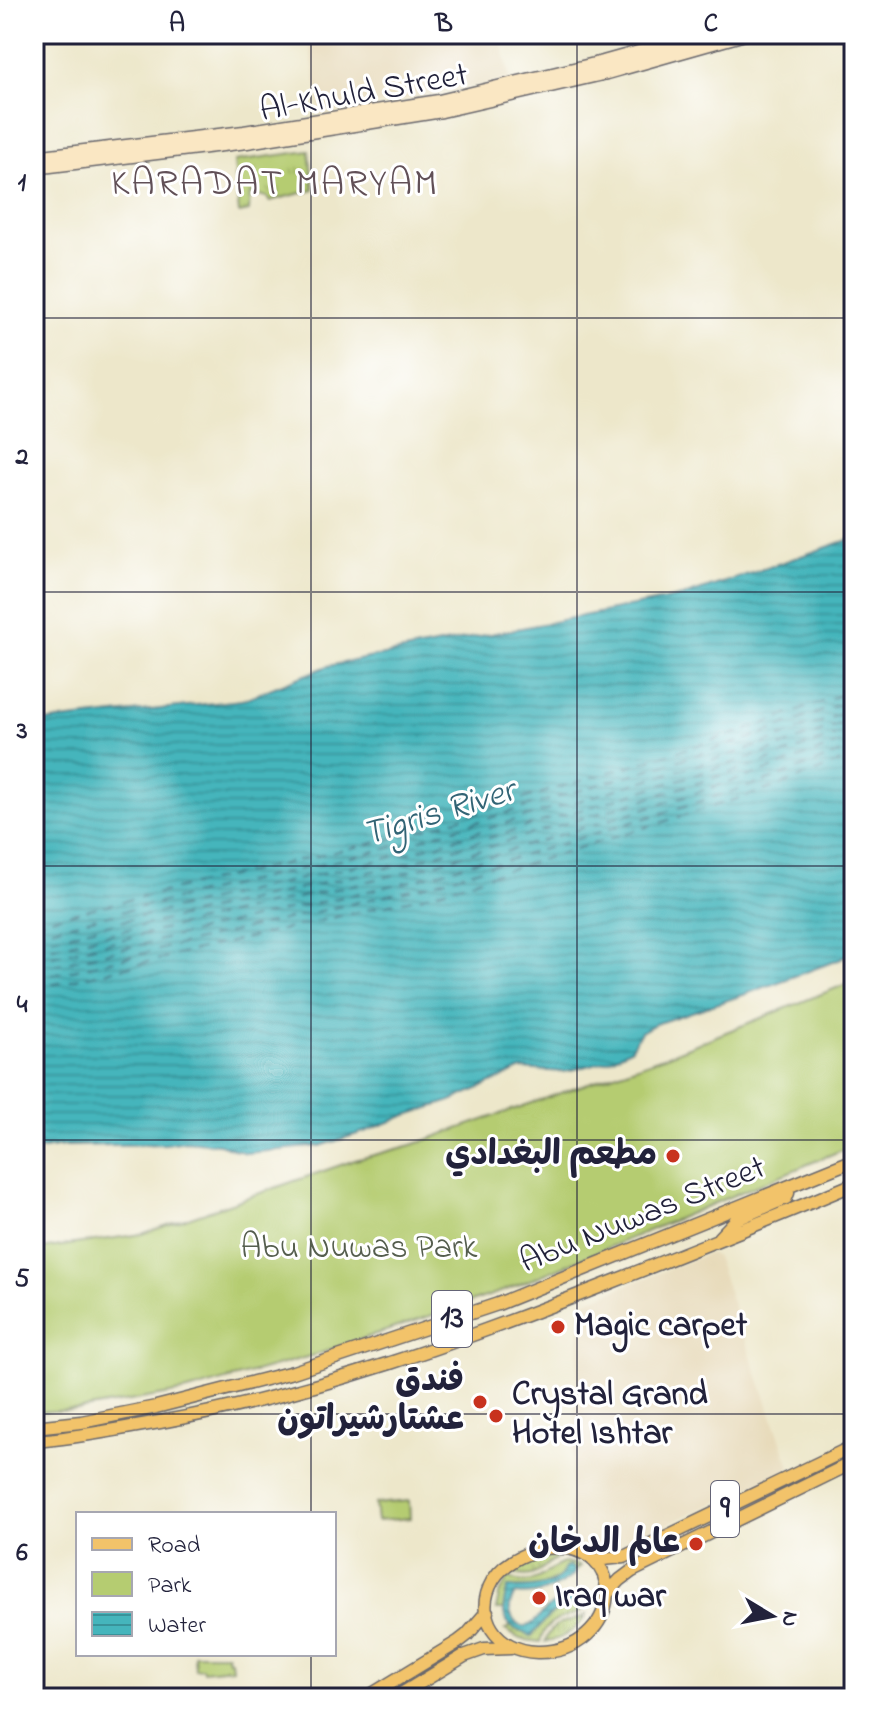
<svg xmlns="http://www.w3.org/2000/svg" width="888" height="1732" font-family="'Indie Flower','Playpen Sans Arabic',sans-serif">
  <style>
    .built { fill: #e7daba }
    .grass { fill: url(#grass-tufts); stroke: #6c7756; stroke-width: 2 }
    .park { fill: #b5cc71; stroke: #6c7756; stroke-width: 2 }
    .water { fill: url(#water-rules); stroke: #346c7c; stroke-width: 2 }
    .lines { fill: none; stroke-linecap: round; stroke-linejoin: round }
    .ferry { stroke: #326475; stroke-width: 2; stroke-dasharray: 10 8; stroke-linecap: butt }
    .secondary-casing { stroke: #69676d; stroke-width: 15 }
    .primary-casing { stroke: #69676d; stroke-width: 15 }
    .secondary { stroke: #fae7c3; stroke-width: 12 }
    .primary { stroke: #f2c36a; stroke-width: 12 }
    .grid { fill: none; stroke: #22223b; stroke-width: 2; stroke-opacity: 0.55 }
    .poi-dot { fill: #c8321e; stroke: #fff; stroke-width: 3 }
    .labels { text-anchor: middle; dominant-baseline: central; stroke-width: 6; stroke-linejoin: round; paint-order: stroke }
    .shield { fill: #fff; stroke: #646476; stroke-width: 2 }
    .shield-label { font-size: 32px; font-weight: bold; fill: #22223b }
    .street-label { font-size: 34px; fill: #22223b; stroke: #fff }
    .poi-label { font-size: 34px; font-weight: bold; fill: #22223b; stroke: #fff; text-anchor: end }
    .park-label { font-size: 34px; fill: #555e4e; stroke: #fff }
    .water-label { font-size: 36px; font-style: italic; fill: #326475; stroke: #fff }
    .quarter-label { font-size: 38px; letter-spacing: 2px; fill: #615057; stroke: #fff }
    .neatline { fill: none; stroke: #22223b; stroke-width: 3 }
    .grid-label { font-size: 26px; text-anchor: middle; font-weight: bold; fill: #22223b }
  </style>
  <defs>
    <pattern id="grass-tufts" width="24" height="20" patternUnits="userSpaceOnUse" patternTransform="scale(2)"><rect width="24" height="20" fill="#b5cc71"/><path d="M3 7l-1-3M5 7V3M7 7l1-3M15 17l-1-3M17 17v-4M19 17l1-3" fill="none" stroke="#9baf63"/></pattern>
    <pattern id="water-rules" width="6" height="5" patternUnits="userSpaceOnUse" patternTransform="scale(2)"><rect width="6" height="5" fill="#45b5bc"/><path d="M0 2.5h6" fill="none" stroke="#39939a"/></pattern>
  </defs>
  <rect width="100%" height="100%" fill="#fff"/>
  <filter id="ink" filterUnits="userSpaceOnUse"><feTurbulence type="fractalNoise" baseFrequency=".0125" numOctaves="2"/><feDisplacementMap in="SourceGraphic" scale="16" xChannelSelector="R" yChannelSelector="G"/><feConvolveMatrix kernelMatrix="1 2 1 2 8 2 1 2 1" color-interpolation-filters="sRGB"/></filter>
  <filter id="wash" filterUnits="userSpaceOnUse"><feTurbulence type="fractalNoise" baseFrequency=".006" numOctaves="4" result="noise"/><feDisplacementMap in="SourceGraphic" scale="32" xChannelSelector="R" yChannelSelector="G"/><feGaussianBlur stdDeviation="1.8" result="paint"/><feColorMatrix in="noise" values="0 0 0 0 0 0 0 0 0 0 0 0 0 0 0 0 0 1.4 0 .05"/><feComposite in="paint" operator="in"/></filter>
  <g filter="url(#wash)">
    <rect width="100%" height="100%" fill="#ede7ca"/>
    <path class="built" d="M308 34H500L510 80 321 115Z
      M710 1253 716 1257 790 1467 787 1470 616 1548 604 1551 594 1550 580 1545 572 1540 568 1530 581 1306 586 1301Z"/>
    <path class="grass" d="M309 151 314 190 269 201 267 197 250 193 249 211 239 213 234 161Z
      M552 1556 559 1557C540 1566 538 1581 514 1574 524 1563 537 1558 552 1556Z
      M564 1563H572L580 1566 574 1572V1570C565 1573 559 1578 550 1582 537 1589 523 1588 509 1587L506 1594 503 1610H496L499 1595 509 1577C534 1591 543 1570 564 1563Z
      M585 1594H593C585 1626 548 1607 540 1642L520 1639 505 1630 511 1626 532 1636C540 1624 549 1614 562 1607 571 1603 579 1602 587 1596Z
      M586 1615C577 1630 563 1639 545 1642 554 1617 568 1625 586 1615Z
      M194 1654H227L228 1660H231L232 1668 203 1671 202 1668 195 1669Z"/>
    <path class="park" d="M854 981V1145L506 1290 321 1353 188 1391 77 1410 34 1412V1250L142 1234 355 1160 412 1145 666 1056Z
      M409 1501 410 1518 377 1521 375 1504Z"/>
    <path class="water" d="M854 538V949L841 959 743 995 655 1024 641 1032 630 1049 609 1060 564 1072 522 1069 451 1101 404 1116 367 1131 320 1146 246 1153 219 1144 186 1141 165 1144 64 1146 34 1150V723L242 700 328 666 684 596Z
      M570 1566 574 1570V1575C556 1588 538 1597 516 1594 511 1599 509 1604 510 1611 511 1616 513 1620 516 1623 531 1635 540 1612 552 1605 561 1599 572 1596 582 1593L588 1599 585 1604C558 1601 547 1619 531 1636 525 1633 517 1631 512 1627 500 1617 503 1601 508 1588 527 1587 557 1590 565 1568Z"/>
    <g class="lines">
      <path class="ferry" d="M34 922 399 837 750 729 854 690
        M34 931H41L402 845 754 737 854 699
        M34 939 43 940 405 854 758 746 854 709
        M34 948 45 949 408 863 762 754 854 719
        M34 957H48L411 871 765 762 854 728
        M34 966H50L415 880 769 770 854 738
        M34 974 52 975 417 888 773 779 854 748
        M34 983 55 984 420 897 776 787 854 757"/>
    </g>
  </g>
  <g filter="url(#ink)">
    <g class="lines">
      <defs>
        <path id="secondary" d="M34 157 244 132 439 101 603 62 703 34
          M34 168 247 142 442 111 607 73 745 34"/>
        <path id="primary" d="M719 1238 737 1219 786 1198 788 1193 783 1189
          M34 1427 81 1422 156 1407 293 1372 498 1304 854 1160
          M34 1441C77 1438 118 1429 160 1422 316 1394 465 1340 612 1282 693 1250 774 1218 854 1184
          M545 1548C635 1538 622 1654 537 1652 497 1651 472 1616 493 1580 504 1562 526 1553 545 1548Z
          M593 1560 624 1557 854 1446
          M608 1593 620 1580 632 1571 854 1462
          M366 1698 458 1642 467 1635 487 1612
          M395 1698 464 1656 484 1649 511 1648"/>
      </defs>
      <use href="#secondary" class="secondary-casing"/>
      <use href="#primary" class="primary-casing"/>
      <use href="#secondary" class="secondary"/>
      <use href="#primary" class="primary"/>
    </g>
  </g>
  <path class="grid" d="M311 34V1514M577 34V1698M34 318H854M34 592H854M34 866H854M34 1140H854M34 1414H854M311 1654V1698"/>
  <g class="poi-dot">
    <circle cx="673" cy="1156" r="8"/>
    <circle cx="558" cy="1327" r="8"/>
    <circle cx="480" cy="1402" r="8"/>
    <circle cx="496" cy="1416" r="8"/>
    <circle cx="696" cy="1544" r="8"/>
    <circle cx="539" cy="1598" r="8"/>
  </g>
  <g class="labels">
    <g class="shield">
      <rect x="432" y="1291" width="40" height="56" rx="6"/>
      <rect x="711" y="1481" width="28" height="56" rx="6"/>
    </g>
    <g class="shield-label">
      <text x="452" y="1319">13</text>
      <text x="725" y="1509">9</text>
    </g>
    <g class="street-label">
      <text transform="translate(364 94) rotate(-10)">Al-Khuld Street</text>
      <text transform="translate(643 1216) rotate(-22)">Abu Nuwas Street</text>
    </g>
    <g class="poi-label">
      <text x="657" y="1156">مطعم البغدادي</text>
      <text x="574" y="1327" text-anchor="start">Magic carpet</text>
      <text x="464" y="1382">فندق<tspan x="464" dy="39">عشتارشيراتون</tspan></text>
      <text x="512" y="1396" text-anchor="start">Crystal Grand<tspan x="512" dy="39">Hotel Ishtar</tspan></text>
      <text x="680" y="1544">عالم الدخان</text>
      <text x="555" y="1598" text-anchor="start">Iraq war</text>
    </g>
    <g class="park-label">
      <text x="359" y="1249">Abu Nuwas Park</text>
    </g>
    <g class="water-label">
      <text transform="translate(439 814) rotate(-17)">Tigris River</text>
    </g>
    <g class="quarter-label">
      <text x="275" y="185">KARADAT MARYAM</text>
    </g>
  </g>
  <rect width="888" height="1732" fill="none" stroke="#fff" stroke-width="88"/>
  <rect x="76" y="1512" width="260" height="144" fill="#ffffff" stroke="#a7a7b1" stroke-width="2"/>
  <rect x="92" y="1538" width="40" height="12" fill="#f2c36a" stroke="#a7a7b1" stroke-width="2"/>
  <text x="148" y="1552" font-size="24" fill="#22223b">Road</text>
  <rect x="92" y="1572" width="40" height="24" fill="#b5cc71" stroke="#a7a7b1" stroke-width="2"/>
  <text x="148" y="1592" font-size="24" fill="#22223b">Park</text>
  <rect x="92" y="1612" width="40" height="24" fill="url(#water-rules)" stroke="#a7a7b1" stroke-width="2"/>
  <text x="148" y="1632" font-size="24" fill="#22223b">Water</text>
  <g transform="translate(772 1616) rotate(100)" stroke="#ffffff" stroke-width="6" paint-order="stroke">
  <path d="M0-6L14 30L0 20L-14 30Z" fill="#22223b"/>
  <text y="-12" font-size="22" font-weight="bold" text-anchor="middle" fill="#22223b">N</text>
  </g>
  <rect x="44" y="44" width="800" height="1644" class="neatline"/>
  <g class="grid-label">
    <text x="177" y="31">A</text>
    <text x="444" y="31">B</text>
    <text x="711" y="31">C</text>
    <text x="22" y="190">1</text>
    <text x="22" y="464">2</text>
    <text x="22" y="738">3</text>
    <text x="22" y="1012">4</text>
    <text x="22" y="1286">5</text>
    <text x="22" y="1560">6</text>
  </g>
</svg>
